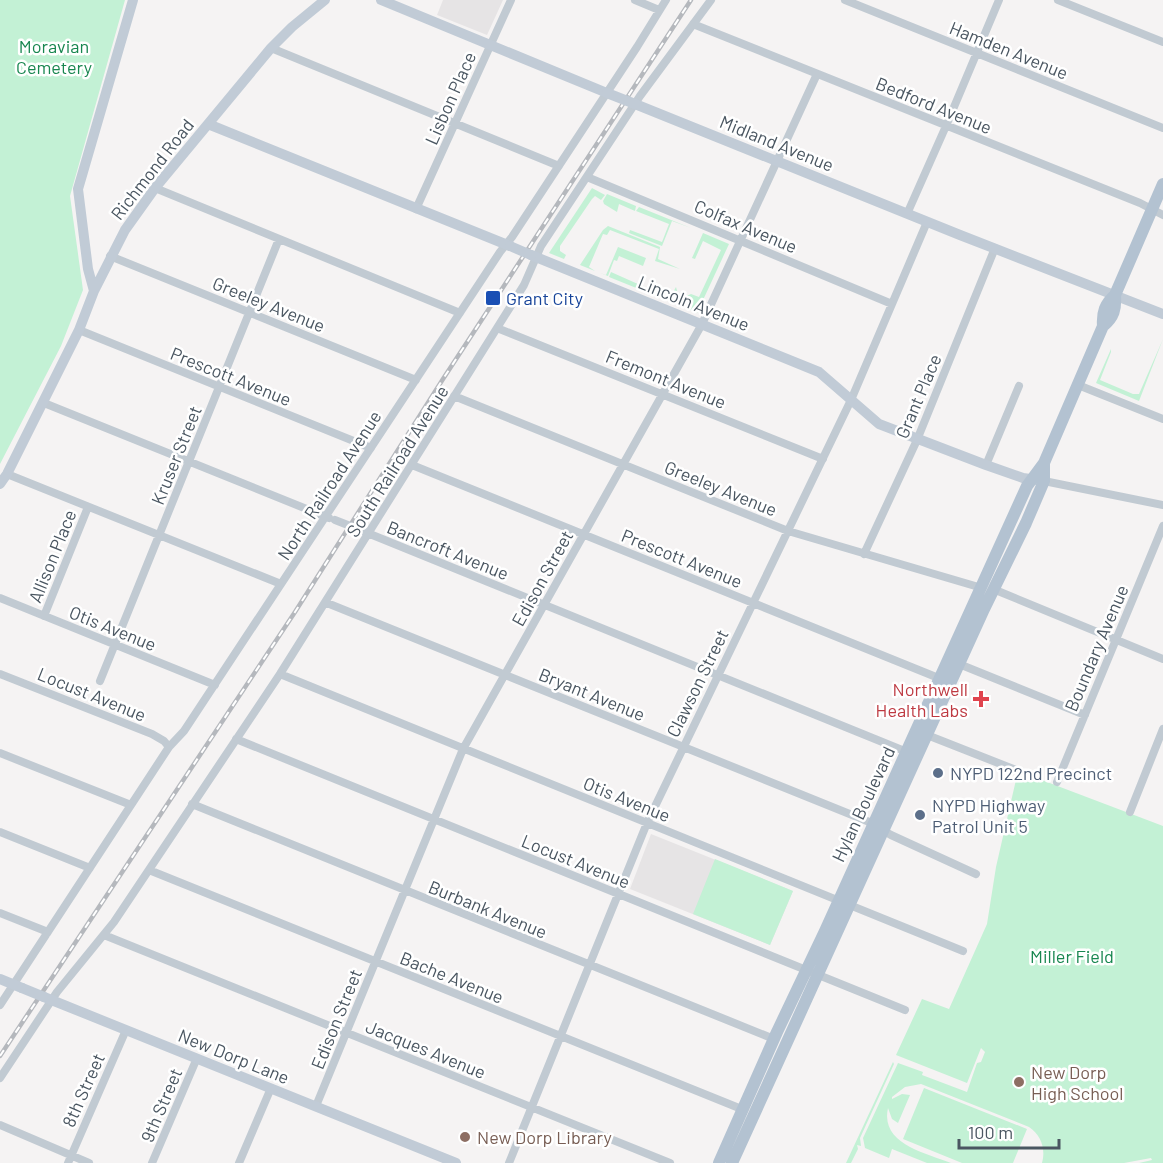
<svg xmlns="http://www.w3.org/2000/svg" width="1163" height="1163" font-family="Barlow,sans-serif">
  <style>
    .education { fill: #e6e4e5 }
    .green { fill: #c3f1d5 }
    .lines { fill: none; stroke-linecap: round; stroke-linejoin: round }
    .street { stroke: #c1cad2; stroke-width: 8 }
    .secondary { stroke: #c1cbd6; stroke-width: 10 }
    .primary { stroke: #b3c2d1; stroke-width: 12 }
    .rail-casing { stroke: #b5b8bd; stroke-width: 4.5 }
    .rail { stroke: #fff; stroke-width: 2; stroke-dasharray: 7; stroke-linecap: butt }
    .street-bridge { stroke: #c1cad2; stroke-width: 8 }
    .secondary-bridge { stroke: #c1cbd6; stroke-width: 10 }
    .transit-dot { fill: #1a4fb4; stroke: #fff; stroke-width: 2 }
    .health-dot { fill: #e0444e; stroke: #fff; stroke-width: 2 }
    .service-dot { fill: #5c6f8a; stroke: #fff; stroke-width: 2 }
    .education-dot { fill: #8d6e63; stroke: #fff; stroke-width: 2 }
    .labels { text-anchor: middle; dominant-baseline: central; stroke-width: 5; stroke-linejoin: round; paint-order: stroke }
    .park-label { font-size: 18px; fill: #17864f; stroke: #fff }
    .street-label { font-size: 18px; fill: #4a5661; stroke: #fff }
    .transit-label { font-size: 18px; fill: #164399; stroke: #fff; text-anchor: start }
    .health-label { font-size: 18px; fill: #be3a42; stroke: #fff; text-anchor: end }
    .service-label { font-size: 18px; fill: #4e5e75; stroke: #fff; text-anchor: start }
    .education-label { font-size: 18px; fill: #785e54; stroke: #fff; text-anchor: start }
  </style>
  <rect width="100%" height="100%" fill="#f5f3f3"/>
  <path class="education" d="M443 0H503L487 35 437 15Z
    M651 834 793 891 770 945 630 889Z"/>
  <path class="green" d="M0 0H125L70 196 83 290 61 346 0 464Z
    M592 188 605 195 601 200 595 196 592 199 560 246V251L566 255 564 259 549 253Z
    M607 194 636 206 635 211 619 204 617 212 604 204 603 201Z
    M639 207 691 228 672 221 662 246 629 233 630 230 662 242 669 224 636 211Z
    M608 226 660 247 658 259 680 269 655 261 659 249 610 230 607 235 603 234 589 267 595 271 580 265 603 230Z
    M703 233 729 244 697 313 678 304 682 298 691 294 699 297 721 250 703 241 695 259 692 258Z
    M618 247 646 258 643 266 619 256 617 261 614 260 608 276 600 273 606 275Z
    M611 272 667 297 671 296 676 287 679 298 676 304 609 277Z
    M1163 339 1139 401 1096 383 1111 349V352L1100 380 1133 394H1139Z
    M1018 771 1163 826V1163H1139L1152 1160 1151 1158 1124 1163H1042C1046 1149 1041 1135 1029 1127L921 1084 905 1087 892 1097V1099L902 1094 910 1095 898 1123 892 1119 888 1108C880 1144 925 1153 951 1163H927L892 1149 889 1158 865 1148 863 1138 898 1063 923 1072 922 1075 967 1092 977 1063 981 1062 985 1052 981 1048 967 1083 896 1055 922 999 949 1009 987 924 996 867Z
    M715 859 793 891 770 945 693 914Z
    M893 1062 894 1064 860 1138 861 1146 857 1145 858 1149 851 1163H846Z
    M924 1088 1027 1129 1013 1163H962L903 1139Z"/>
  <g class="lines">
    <path class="street" d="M635 0 659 10
      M845 0 1163 128
      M1058 0 1163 42
      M693 24 1140 203 1163 215
      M271 48 559 166
      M587 177 892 304
      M155 188 460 313
      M416 209 511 0
      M907 214 946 126 999 0
      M110 256 416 380
      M497 328 823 459
      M79 330 371 448
      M1078 385 1163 419
      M454 396 788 531 982 588
      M44 403 329 518
      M412 465 941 679
      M986 465 1019 386
      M7 474 281 584
      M1044 481 1163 505
      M365 532 907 752
      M864 554 917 440 995 248
      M993 589 1163 659
      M0 598 215 685
      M327 603 867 821 891 835 976 874
      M44 616 88 507
      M959 664 1085 715
      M0 674 152 734 164 741 169 747
      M280 674 963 951
      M100 681 279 239
      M927 735 1016 770
      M236 739 905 1010
      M0 753 131 805
      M1057 782 1163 526
      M192 804 774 1039
      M1130 812 1163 729
      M0 832 90 868
      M149 870 744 1110
      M0 913 48 932
      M104 935 670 1163
      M0 1005 169 747 184 731 500 252 512 237 637 47 666 0
      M0 1078 57 992 114 922 280 674 524 285 541 246 640 96 711 0
      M316 1106 463 749 702 324 817 74
      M0 1125 89 1163
      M68 1163 126 1030
      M152 1163 197 1058
      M239 1163 271 1088
      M509 1163 647 823 851 400 927 222"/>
    <path class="secondary" d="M381 0 607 93
      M635 104 960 235 1163 314
      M208 124 510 246
      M531 255 819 372 879 424 986 465 1023 478 1037 480
      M94 291 88 269 78 189 133 0
      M0 484 7 474 79 330 94 291 125 230 155 188 271 48 292 27 325 0
      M0 979 22 988
      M44 997 456 1163"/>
    <path class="primary" d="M1103 326C1114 317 1116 309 1115 295
      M719 1163 777 1032 825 931 1027 486 1044 463 1103 326C1102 312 1105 304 1115 295L1163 184
      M732 1163 984 609 1026 523 1044 481V463"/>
    <defs>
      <path id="rail" d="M0 1056 295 612 443 379 691 0"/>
    </defs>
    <use href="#rail" class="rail-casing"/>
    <use href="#rail" class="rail"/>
    <path class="street-bridge" d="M335 520 363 531"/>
    <path class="secondary-bridge" d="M607 93 635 104
      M510 246 531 255
      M22 988 44 997"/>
  </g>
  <rect class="transit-dot" x="485" y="290" width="16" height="16" rx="3"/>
  <path class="health-dot" d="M978 690h6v6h6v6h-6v6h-6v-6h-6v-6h6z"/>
  <g class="service-dot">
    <circle cx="938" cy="773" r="6"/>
    <circle cx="920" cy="815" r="6"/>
  </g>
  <g class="education-dot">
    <circle cx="1019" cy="1082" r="6"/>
    <circle cx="465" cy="1137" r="6"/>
  </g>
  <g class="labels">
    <g class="park-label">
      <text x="54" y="46">Moravian<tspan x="54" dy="21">Cemetery</tspan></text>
      <text x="1072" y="956">Miller Field</text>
    </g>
    <g class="street-label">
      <text transform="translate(1009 50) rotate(22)">Hamden Avenue</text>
      <text transform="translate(450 98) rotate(-66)">Lisbon Place</text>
      <text transform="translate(934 105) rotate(22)">Bedford Avenue</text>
      <text transform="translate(777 143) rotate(22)">Midland Avenue</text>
      <text transform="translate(152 169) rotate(-52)">Richmond Road</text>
      <text transform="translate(746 226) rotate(23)">Colfax Avenue</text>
      <text transform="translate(694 303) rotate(22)">Lincoln Avenue</text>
      <text transform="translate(269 304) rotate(22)">Greeley Avenue</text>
      <text transform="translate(231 376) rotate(22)">Prescott Avenue</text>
      <text transform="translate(666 379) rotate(22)">Fremont Avenue</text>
      <text transform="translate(918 396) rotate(-67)">Grant Place</text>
      <text transform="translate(176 455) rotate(-68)">Kruser Street</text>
      <text transform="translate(397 461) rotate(-58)">South Railroad Avenue</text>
      <text transform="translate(329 485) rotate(-57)">North Railroad Avenue</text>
      <text transform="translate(721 488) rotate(22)">Greeley Avenue</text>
      <text transform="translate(448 550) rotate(22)">Bancroft Avenue</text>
      <text transform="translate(52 556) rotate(-68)">Allison Place</text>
      <text transform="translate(682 558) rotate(22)">Prescott Avenue</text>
      <text transform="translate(542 578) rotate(-61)">Edison Street</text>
      <text transform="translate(113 628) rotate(22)">Otis Avenue</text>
      <text transform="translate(1096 648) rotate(-67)">Boundary Avenue</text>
      <text transform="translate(697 683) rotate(-64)">Clawson Street</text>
      <text transform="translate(92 694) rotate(22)">Locust Avenue</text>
      <text transform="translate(592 694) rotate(22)">Bryant Avenue</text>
      <text transform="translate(627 799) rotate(22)">Otis Avenue</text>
      <text transform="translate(863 804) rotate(-65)">Hylan Boulevard</text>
      <text transform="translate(576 861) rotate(22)">Locust Avenue</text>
      <text transform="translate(488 909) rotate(22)">Burbank Avenue</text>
      <text transform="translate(452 977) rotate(22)">Bache Avenue</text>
      <text transform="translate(336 1019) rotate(-68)">Edison Street</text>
      <text transform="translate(426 1049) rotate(22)">Jacques Avenue</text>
      <text transform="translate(234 1056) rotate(22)">New Dorp Lane</text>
      <text transform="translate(83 1090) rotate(-66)">8th Street</text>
      <text transform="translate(161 1105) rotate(-67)">9th Street</text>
    </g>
    <g class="transit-label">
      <text x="506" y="298">Grant City</text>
    </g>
    <g class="health-label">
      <text x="968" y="689">Northwell<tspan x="968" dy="21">Health Labs</tspan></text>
    </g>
    <g class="service-label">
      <text x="950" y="773">NYPD 122nd Precinct</text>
      <text x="932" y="805">NYPD Highway<tspan x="932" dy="21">Patrol Unit 5</tspan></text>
    </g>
    <g class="education-label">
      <text x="1031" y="1072">New Dorp<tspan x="1031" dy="21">High School</tspan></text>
      <text x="477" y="1137">New Dorp Library</text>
    </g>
  </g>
  <path d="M959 1139v9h100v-9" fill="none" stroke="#4a5661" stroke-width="3"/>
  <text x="968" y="1139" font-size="18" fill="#4a5661" stroke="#ffffff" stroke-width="4.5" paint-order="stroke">100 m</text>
</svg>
